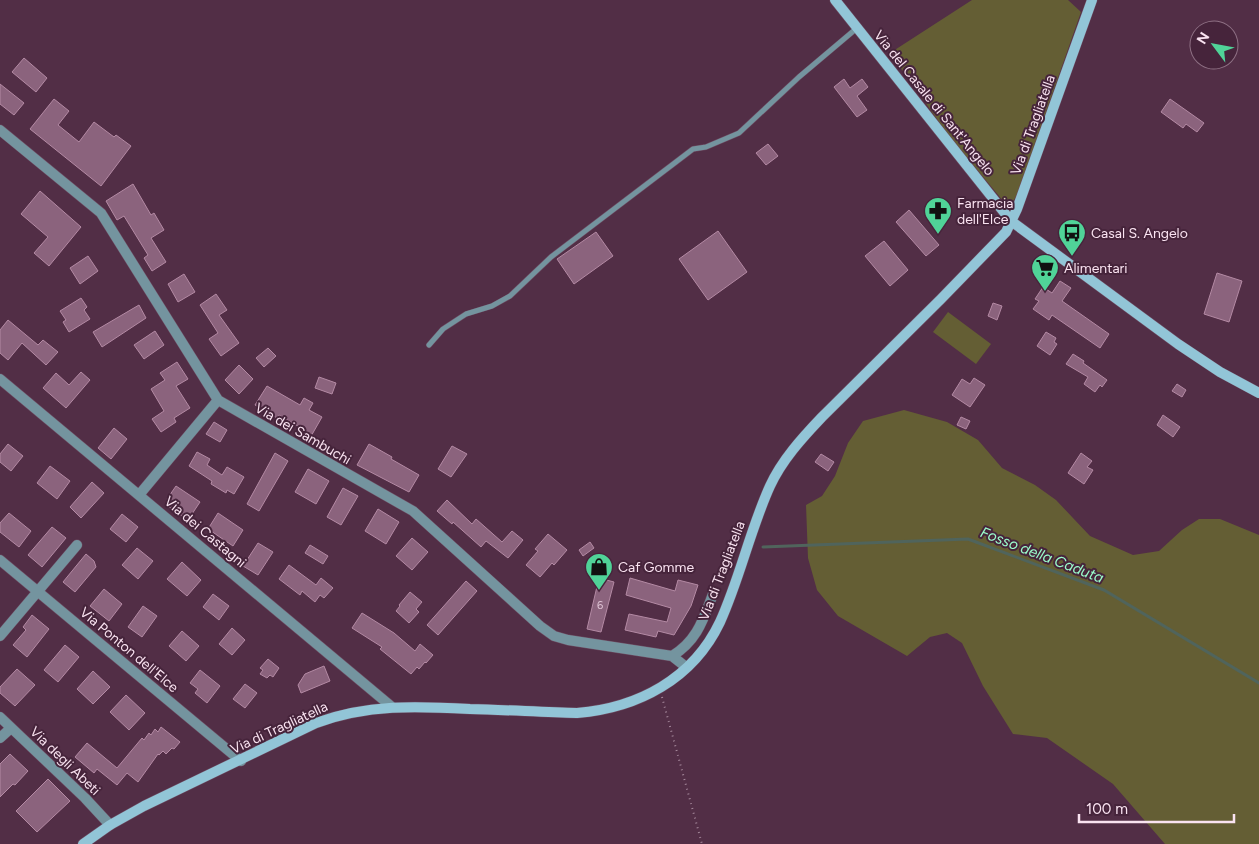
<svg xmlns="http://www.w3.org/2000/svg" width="1259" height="844" font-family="Figtree,sans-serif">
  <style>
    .green { fill: #645e34 }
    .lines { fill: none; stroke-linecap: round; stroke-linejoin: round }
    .stream { stroke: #50645c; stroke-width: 3 }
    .building { fill: #8b637d; stroke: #b48aa4 }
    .lane-casing { stroke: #6d4b61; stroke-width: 6 }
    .street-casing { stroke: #6d4b61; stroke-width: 11 }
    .secondary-casing { stroke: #6d4b61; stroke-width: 11 }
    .path { stroke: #a38699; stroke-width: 2; stroke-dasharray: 1 4; stroke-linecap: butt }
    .lane { stroke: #74949f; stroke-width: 5 }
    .street { stroke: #74949f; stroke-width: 10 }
    .secondary { stroke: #92c5d7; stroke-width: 10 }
    .labels { text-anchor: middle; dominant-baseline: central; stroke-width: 4; stroke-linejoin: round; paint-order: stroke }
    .number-label { font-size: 11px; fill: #dec3d4 }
    .street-label { font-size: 14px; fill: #fae3f1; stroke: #46243b }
    .poi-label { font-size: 14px; fill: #fae3f1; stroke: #46243b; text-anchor: start }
    .water-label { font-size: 15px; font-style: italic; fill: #9bfdcb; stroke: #46243b }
  </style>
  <rect width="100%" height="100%" fill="#522e46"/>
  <path class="green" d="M972 0H1068L1081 12 1017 195 1012 203 1004 202 949 136 890 53Z
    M948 312 991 344 976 364 933 332Z
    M904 410 947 422 978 440 1002 468 1035 485 1056 500 1090 536 1133 555 1159 551 1182 530 1199 519H1220L1259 535V844H1165L1113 784 1047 738 1013 734 983 686 962 643 947 633 930 637 907 656 838 616 817 590 808 558 806 505 822 496 835 476 848 443 863 421Z"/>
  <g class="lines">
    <path class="stream" d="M763 547 968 539 1104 590 1259 683"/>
  </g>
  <path class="building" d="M24 58 47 78 36 92 12 72Z
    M844 79 850 88 862 79 868 87 857 96 867 110 857 117 834 87Z
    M0 84 24 103 14 115 0 104Z
    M54 99 69 111 58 125 79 142 94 122 114 137 116 135 131 146 101 186 30 129Z
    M1170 99 1204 123 1197 132 1186 124 1183 128 1161 112Z
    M768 144 778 156 766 165 756 153Z
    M133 184 151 215 154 213 164 230 151 238 166 262 152 271 144 258 148 255 124 216 117 220 106 201Z
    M40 191 81 227 49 266 34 253 48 237 21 214Z
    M909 210 939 245 926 256 896 222Z
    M718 231 747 272 708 300 679 259Z
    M596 232 613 256 574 284 557 259Z
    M884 241 908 270 890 286 865 256Z
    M88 256 98 271 80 284 70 268Z
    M1217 273 1242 281 1229 322 1204 314Z
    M184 274 195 292 178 302 168 284Z
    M1060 281 1071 288 1062 301 1109 334 1100 348 1052 315 1049 320 1033 309 1039 301 1035 299 1043 287 1052 293Z
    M216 294 227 310 219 315 239 343 221 356 209 339 218 333 200 305Z
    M81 298 87 307 84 310 90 319 69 332 63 322 66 320 60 311Z
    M993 303 1002 306 997 320 988 316Z
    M139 305 146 318 102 347 93 332Z
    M8 320 38 345 43 340 58 352 46 365 22 343 8 360 0 353V330Z
    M155 331 164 345 144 359 134 345Z
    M1046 332 1056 338 1054 342 1057 344 1050 355 1037 346Z
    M268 348 276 356 264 367 256 358Z
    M1073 354 1084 361 1083 363 1107 380 1102 387 1100 385 1095 392 1084 384 1088 377 1066 364Z
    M177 362 188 379 176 386 190 408 174 418 176 422 161 432 152 419 164 411 151 389 165 380 160 373Z
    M239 365 253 379 239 394 225 380Z
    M81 372 90 380 66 408 43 388 56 373 69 385Z
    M319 377 336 383 332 394 315 388Z
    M974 378 985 385 970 407 952 395 962 379 970 384Z
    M1177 384 1186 390 1182 397 1172 391Z
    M267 386 300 405 304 398 313 403 309 410 322 417 310 438 301 433 303 429 279 415 277 418 255 405Z
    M1163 415 1180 427 1173 437 1157 425Z
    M961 417 970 421 966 429 957 425Z
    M214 422 227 430 220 442 206 434Z
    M114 428 127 439 111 459 98 448Z
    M8 444 23 456 11 471 0 462V454Z
    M369 444 392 457 391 459 419 475 409 492 357 465Z
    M452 446 467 454 451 477 438 469Z
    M197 452 210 459 207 465 222 475 227 467 244 477 234 494 227 490 226 493 211 484 212 481 189 466Z
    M275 453 288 461 259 511 247 504Z
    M1081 453 1092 461 1087 467 1093 470 1084 484 1068 473Z
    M821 454 834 462 828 471 815 462Z
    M50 466 70 481 57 499 37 483Z
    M308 469 329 481 316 504 295 492Z
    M92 482 104 493 81 518 70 507Z
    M176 486 200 502 188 520 170 508 167 499Z
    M343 488 358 496 341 525 327 517Z
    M447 500 472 524 476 519 502 542 512 531 523 540 508 558 486 541 481 547 453 522 452 524 437 511Z
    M378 509 399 522 386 544 365 531Z
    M9 513 31 531 19 547 0 532V523Z
    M218 513 243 530 233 546 208 529Z
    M122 514 138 527 126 542 110 529Z
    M52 527 66 538 42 567 28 555Z
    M548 534 567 550 554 565 552 563 540 577 526 565 538 551 535 549Z
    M412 538 428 552 412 570 396 556Z
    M590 542 594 548 583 556 579 550Z
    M258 543 273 552 258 575 243 566Z
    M310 545 328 556 323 564 305 553Z
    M137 548 153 561 138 579 122 565Z
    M86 554 94 561 96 567 75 592 63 582Z
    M182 562 201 580 187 596 167 579Z
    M289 565 316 585 321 578 333 588 324 598 320 595 315 602 302 591 300 595 279 579Z
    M599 578 614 582 601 632 587 629Z
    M630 578 675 591 678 580 698 585 691 606 674 635 658 631 656 637 625 630 629 614 667 622 671 608 626 595Z
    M466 581 477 591 438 635 427 625Z
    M104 589 122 604 109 621 90 606Z
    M410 592 422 602 416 609 419 612 409 623 396 611 400 606 399 605Z
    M213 594 229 606 219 620 203 607Z
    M143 606 157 616 142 637 128 627Z
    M362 613 394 633 415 651 420 644 433 655 426 663 425 662 419 669 417 667 411 674 380 649 382 647 352 628Z
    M32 615 49 629 27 657 13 645 26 630 23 627Z
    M232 628 245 640 232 655 219 644Z
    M182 631 199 646 186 661 169 646Z
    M65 645 79 657 58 682 44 670Z
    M268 659 279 668 273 677 270 675 267 678 260 674 263 670 260 668Z
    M324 666 330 681 301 693 298 685 305 674Z
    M17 669 35 685 15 706 0 693V687Z
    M200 670 220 686 207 703 195 693 198 689 190 683Z
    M93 671 110 687 93 704 77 689Z
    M245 684 257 693 245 708 233 699Z
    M126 695 145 713 129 730 110 712Z
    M161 727 180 742 174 749 172 748 166 754 163 751 159 755 158 754 138 782 127 773 117 785 97 769 94 773 75 757 87 743 117 768 142 738 144 740 149 733 151 735 155 729 158 732Z
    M10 754 28 771 15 785 13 784 0 797V764Z
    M48 779 70 801 37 832 16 811Z"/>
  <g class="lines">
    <defs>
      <path id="lane" d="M429 345 443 329 466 314 492 306 510 296 551 257 693 149 706 147 739 133 799 77 857 28"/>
      <path id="street" d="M0 130 101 213 218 400 413 511 540 626 554 636 568 640 672 656 686 667
        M0 379 392 707
        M139 495 218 400
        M0 560 241 761
        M0 636 77 545
        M672 656C697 641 703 620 713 594
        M0 717 85 798 110 825
        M0 738 11 728"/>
      <path id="secondary" d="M835 0 1011 221 1178 344 1220 372 1259 393
        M83 844 110 825 144 806 316 723C367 704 417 706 470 709 506 710 542 712 577 713 638 708 693 679 720 622 740 578 750 530 770 486 782 460 802 438 822 417L941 299 1006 232 1017 209 1092 0"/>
    </defs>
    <use href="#lane" class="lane-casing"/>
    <use href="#street" class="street-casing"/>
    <use href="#secondary" class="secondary-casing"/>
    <path class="path" d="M662 697 702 844"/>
    <use href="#lane" class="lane"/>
    <use href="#street" class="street"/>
    <use href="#secondary" class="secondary"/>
  </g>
  <defs>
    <symbol id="pharmacy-pin" viewBox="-11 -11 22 30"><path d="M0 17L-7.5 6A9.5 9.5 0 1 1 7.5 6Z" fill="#50d398" stroke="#46243b"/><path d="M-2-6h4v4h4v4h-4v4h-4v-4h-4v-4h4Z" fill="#111"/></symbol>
    <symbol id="bus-pin" viewBox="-11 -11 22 30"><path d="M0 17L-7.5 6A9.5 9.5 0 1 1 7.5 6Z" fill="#50d398" stroke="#46243b"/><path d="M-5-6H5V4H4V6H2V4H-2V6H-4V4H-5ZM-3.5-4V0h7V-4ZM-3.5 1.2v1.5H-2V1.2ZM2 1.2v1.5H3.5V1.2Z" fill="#111"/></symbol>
    <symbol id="supermarket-pin" viewBox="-11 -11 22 30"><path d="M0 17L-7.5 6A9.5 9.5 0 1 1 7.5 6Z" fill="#50d398" stroke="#46243b"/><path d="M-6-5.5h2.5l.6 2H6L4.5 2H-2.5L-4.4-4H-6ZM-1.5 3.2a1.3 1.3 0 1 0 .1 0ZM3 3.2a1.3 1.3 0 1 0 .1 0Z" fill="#111"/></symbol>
    <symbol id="shop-pin" viewBox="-11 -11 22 30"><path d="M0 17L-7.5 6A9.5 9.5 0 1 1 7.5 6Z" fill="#50d398" stroke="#46243b"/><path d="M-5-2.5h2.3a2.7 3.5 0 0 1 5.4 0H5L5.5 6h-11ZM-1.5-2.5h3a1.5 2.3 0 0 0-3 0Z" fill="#111"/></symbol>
  </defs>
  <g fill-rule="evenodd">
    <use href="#pharmacy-pin" x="922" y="195" width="32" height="43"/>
    <use href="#bus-pin" x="1056" y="217" width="32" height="43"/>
    <use href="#supermarket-pin" x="1029" y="252" width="32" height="43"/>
    <use href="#shop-pin" x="583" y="551" width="32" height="43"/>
  </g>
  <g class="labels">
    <g class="number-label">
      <text x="600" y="605">6</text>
    </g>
    <g class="street-label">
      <text transform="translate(934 103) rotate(51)">Via del Casale di Sant'Angelo</text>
      <text transform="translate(1033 125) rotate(-70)">Via di Tragliatella</text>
      <text transform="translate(303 434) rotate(30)">Via dei Sambuchi</text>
      <text transform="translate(205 532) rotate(40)">Via dei Castagni</text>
      <text transform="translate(722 571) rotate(-69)">Via di Tragliatella</text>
      <text transform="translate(129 650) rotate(40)">Via Ponton dell'Elce</text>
      <text transform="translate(279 728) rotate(-25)">Via di Tragliatella</text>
      <text transform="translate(65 761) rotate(44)">Via degli Abeti</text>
    </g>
    <g class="poi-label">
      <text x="957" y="203">Farmacia<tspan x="957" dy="16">dell'Elce</tspan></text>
      <text x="1091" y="233">Casal S. Angelo</text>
      <text x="1064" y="268">Alimentari</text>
      <text x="618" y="567">Caf Gomme</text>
    </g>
    <g class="water-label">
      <text transform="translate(1042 555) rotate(21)">Fosso della Caduta</text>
    </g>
  </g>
  <g transform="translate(1214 45) rotate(302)"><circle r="24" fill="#46243b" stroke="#8e7084"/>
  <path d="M0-4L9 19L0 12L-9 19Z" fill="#50d398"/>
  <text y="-8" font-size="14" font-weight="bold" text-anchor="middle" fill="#fae3f1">N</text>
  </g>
  <path d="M1079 814v8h155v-8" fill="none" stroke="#fae3f1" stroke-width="2.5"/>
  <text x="1086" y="814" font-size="15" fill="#fae3f1" stroke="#46243b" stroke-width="4" paint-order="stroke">100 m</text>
</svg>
